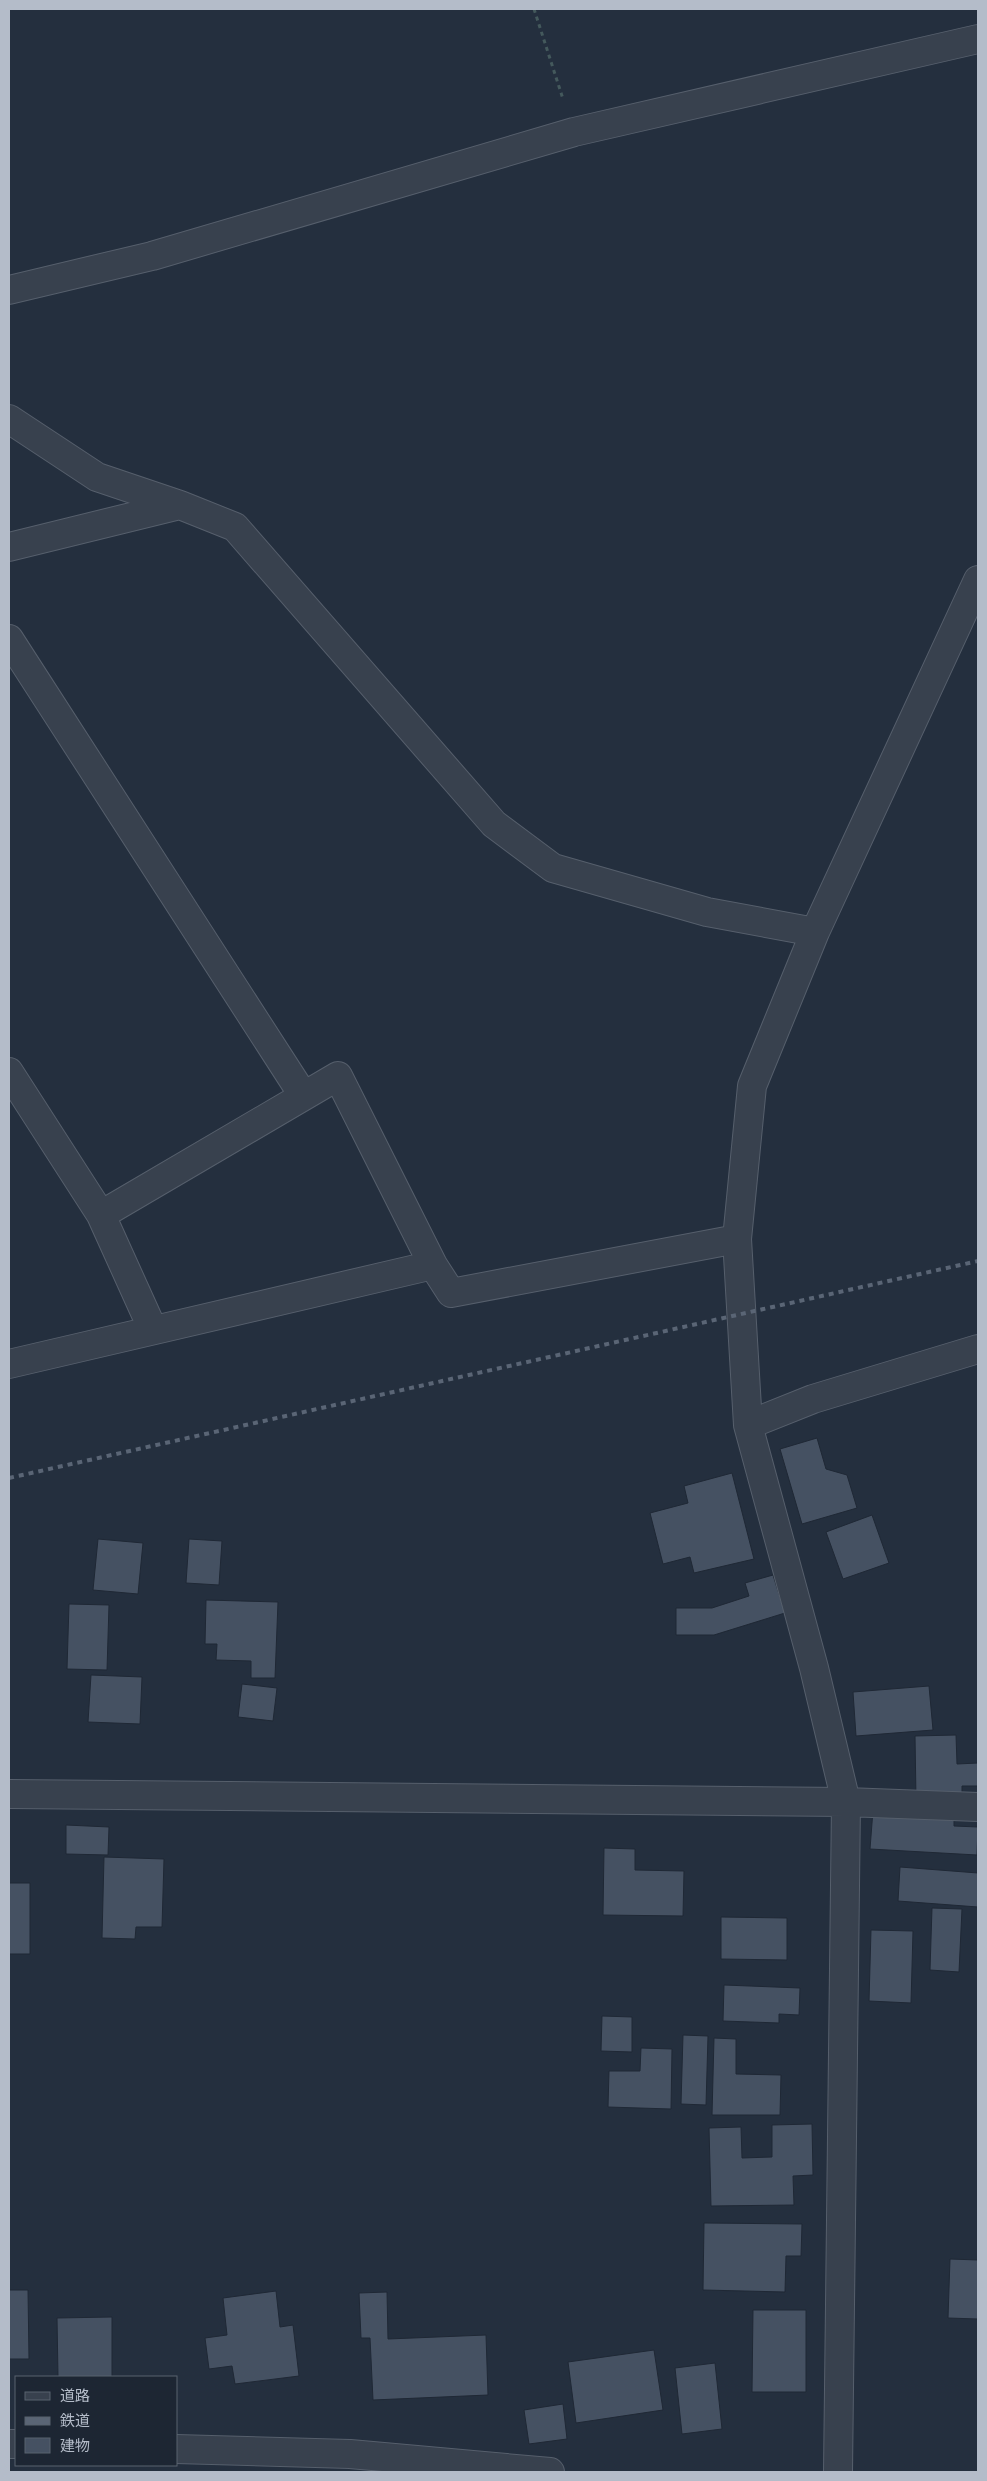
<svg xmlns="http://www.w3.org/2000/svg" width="987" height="2481" font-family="'Exo 2','Noto Sans JP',sans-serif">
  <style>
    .building { fill: #455162; stroke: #1f2835 }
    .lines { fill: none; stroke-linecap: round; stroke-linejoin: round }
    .minor-casing { stroke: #565f6c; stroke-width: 30 }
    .path { stroke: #44595c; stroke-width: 3; stroke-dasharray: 4 4; stroke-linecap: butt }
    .minor { stroke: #38414e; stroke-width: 28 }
    .rail { stroke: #5a6575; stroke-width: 4; stroke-dasharray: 5 5; stroke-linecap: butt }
  </style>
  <rect width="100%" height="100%" fill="#242f3e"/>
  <path class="building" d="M817 1438 826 1469 847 1475 857 1508 802 1524 780 1449Z
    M732 1473 754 1559 694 1573 690 1557 663 1564 650 1513 688 1503 684 1486Z
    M872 1515 889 1563 843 1579 826 1532Z
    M98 1539 143 1543 138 1594 93 1590Z
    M189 1539 222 1541 219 1585 186 1583Z
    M773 1575 785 1613 714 1635H676V1608H712L749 1596 745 1583Z
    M206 1600 278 1602 275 1678H251V1661L216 1660 217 1644H205Z
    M69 1604 109 1605 107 1670 67 1669Z
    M91 1675 142 1677 140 1724 88 1722Z
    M242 1684 277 1688 273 1721 238 1717Z
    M929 1686 933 1730 856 1736 853 1692Z
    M956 1735 957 1764 978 1763V1786H962V1799L916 1800 915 1736Z
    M873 1810 954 1814V1826L978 1827 977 1855 870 1849Z
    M66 1825 109 1827 108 1855 66 1854Z
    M604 1848 635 1849V1870L684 1871 683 1916 603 1915Z
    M104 1857 164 1859 162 1927H136L135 1939 102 1938Z
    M900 1867 978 1873V1907L898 1901Z
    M9 1883H30V1954H9Z
    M932 1908 962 1909 959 1972 930 1970Z
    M721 1917 787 1918V1960L721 1959Z
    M871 1930 913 1931 911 2003 869 2001Z
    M724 1985 800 1988 799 2015 779 2014V2023L723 2021Z
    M602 2016 632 2017V2052L601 2051Z
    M683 2035 708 2036 706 2105 681 2104Z
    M714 2038 736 2039V2074L781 2075 780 2115H712Z
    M641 2048 672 2049 671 2109 608 2107 609 2071H640Z
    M812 2124 813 2175 793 2176 794 2205 711 2206 709 2128 741 2127 742 2158 772 2157V2125Z
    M704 2223 802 2224 801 2256H786L785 2292 703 2290Z
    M950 2259 978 2260V2319L948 2318Z
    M9 2290H28L29 2359H9Z
    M276 2291 280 2327 293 2325 299 2376 235 2384 232 2366 209 2369 205 2338 227 2335 223 2298Z
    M387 2292 388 2339 486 2335 488 2395 373 2400 370 2338H361L359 2293Z
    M753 2310H806V2392H752Z
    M112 2317V2377H58L57 2318Z
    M654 2350 663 2410 576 2423 568 2362Z
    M715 2363 722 2429 682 2434 675 2368Z
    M563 2404 567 2439 529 2444 524 2410Z"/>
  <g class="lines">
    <defs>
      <path id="minor" d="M9 290 152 256 574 132 978 39
        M9 419 97 477 180 505 235 527 494 824 553 868 707 912 815 932
        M9 547 180 505
        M9 639 303 1095
        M9 1072 101 1215 153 1330
        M101 1215 338 1076 433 1265 451 1293 737 1239
        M9 1364 433 1265
        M748 1425 813 1399 978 1349
        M9 1794 846 1802 978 1807
        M9 2444H16
        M176 2449 350 2454 550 2472
        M838 2472 846 1802 814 1668 748 1425 737 1239 752 1086 815 932 978 580"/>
    </defs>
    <use href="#minor" class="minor-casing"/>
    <path class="path" d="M534 9 563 99"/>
    <use href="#minor" class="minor"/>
    <path class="rail" d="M9 1478 978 1261"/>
  </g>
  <rect width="987" height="2481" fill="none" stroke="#b4bcc9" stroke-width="20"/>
  <rect x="15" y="2376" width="162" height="90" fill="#1d2633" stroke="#59626f"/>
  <rect x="25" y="2392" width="25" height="8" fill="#38414e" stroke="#59626f"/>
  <text x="60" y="2401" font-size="15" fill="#b4bcc9">道路</text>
  <rect x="25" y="2417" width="25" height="8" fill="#5a6575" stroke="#59626f"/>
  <text x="60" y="2426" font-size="15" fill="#b4bcc9">鉄道</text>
  <rect x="25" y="2438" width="25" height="15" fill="#455162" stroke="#59626f"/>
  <text x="60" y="2451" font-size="15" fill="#b4bcc9">建物</text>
</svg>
